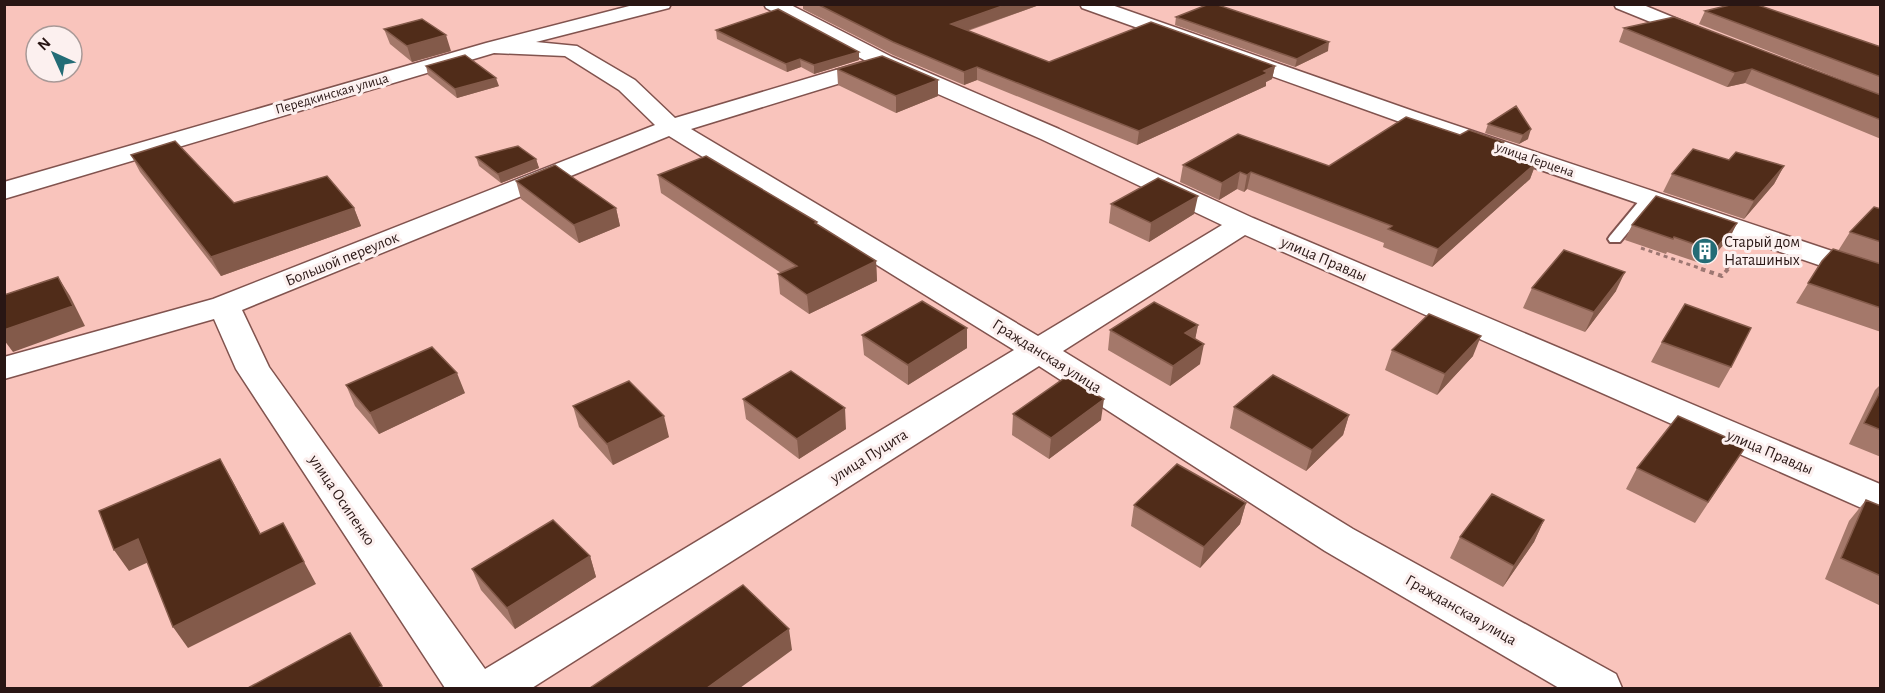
<svg xmlns="http://www.w3.org/2000/svg" width="1885" height="693" font-family="'Alegreya Sans',sans-serif">
  <style>
    .lines { fill: none; stroke-linecap: round; stroke-linejoin: round }
    .lane-casing { stroke: #81534e; stroke-width: 4 }
    .street-casing { stroke: #81534e; stroke-width: 3 }
    .path-far1 { stroke: #9d7772; stroke-width: 3; stroke-dasharray: 4 4; stroke-linecap: butt }
    .path { stroke: #9d7772; stroke-width: 4; stroke-dasharray: 4.5 4.5; stroke-linecap: butt }
    .lane { fill: #fff; fill-rule: evenodd }
    .street { fill: #fff; fill-rule: evenodd }
    .wall { fill: #a4786a }
    .shaded-wall { fill: #835a4a }
    .building { fill: #502c19; stroke: #835a4a; stroke-width: 1.5 }
    .labels { text-anchor: middle; dominant-baseline: central; stroke-width: 6; stroke-linejoin: round; paint-order: stroke }
    .far-street-label { font-size: 14px; fill: #291614; stroke: #fcf0ef }
    .poi-label { font-size: 16px; fill: #291614; stroke: #fcf0ef; text-anchor: start }
    .street-label { font-size: 16px; fill: #291614; stroke: #fcf0ef }
  </style>
  <rect width="100%" height="100%" fill="#f9c4bc"/>
  <g class="lines">
    <defs>
      <path id="lane" d="M1649 194 1656 198 1654 201 1620 242H1610L1608 239 1610 236 1644 195Z"/>
      <path id="street" d="M637 4H671L669 8 536 42 577 46 635 80 675 118 866 61 766 8 764 4H789L892 57 1059 129 1253 218 1880 484V514L1866 510 1245 235 1063 351 1353 529 1616 674 1622 688H1559L1325 551 1039 366 532 688H445L236 369 214 319 4 379V357L213 299 655 125 619 90 565 56 494 53 4 199V182L486 43ZM883 70 1041 139 1222 225 1038 336 691 129ZM669 136 1014 350 485 669 269 367 242 310Z
        M1080 4H1109L1416 112 1880 267V286L1400 122 1082 8Z
        M1614 4H1641L1709 32 1712 36 1709 40H1695L1616 8Z"/>
    </defs>
    <use href="#lane" class="lane-casing"/>
    <use href="#street" class="street-casing"/>
    <path class="path-far1" d="M1641 248 1705 270
      M1726 270 1735 259"/>
    <path class="path" d="M1701 269 1722 276 1728 269"/>
    <use href="#lane" class="lane"/>
    <use href="#street" class="street"/>
  </g>
  <path class="wall" d="M803 4H1042L968 31 1049 62 1275 66 1272 79 1266 82V86L1137 145 977 80 964 85 893 55 803 9Z
    M1705 11 1881 47V95L1699 24Z
    M1176 17 1328 51 1295 67 1175 25Z
    M1624 28 1881 95V139L1745 83 1727 87 1619 42Z
    M384 29 451 51 412 62 390 44Z
    M716 30 859 60 814 74 801 67 787 72 717 39Z
    M426 66 499 86 457 98 428 75Z
    M837 69 938 96 896 113 838 85Z
    M1516 106 1528 139 1519 144 1485 133 1488 124Z
    M1501 151 1536 163 1530 179 1432 267 1383 247 1384 243 1247 189 1244 192 1237 189 1219 200 1180 182 1183 165 1329 166Z
    M131 155 234 203 354 208 361 226 221 276 140 172Z
    M476 157 536 159 539 168 501 183 479 166Z
    M1729 160 1784 166 1774 184 1744 219 1663 192 1672 174Z
    M658 175 817 222V224L876 261 877 281 809 314 780 294 778 274 781 273 661 193Z
    M516 181 616 208 620 226 579 243 521 199Z
    M1111 204 1194 214 1149 242 1109 223Z
    M1881 209V332L1796 303 1822 261 1838 251 1850 232Z
    M1737 223 1730 237 1706 265 1667 252 1666 254 1625 240 1632 225Z
    M1532 288 1616 291 1585 332 1523 308Z
    M1198 325 1195 339 1200 364 1170 386 1108 350 1110 330Z
    M967 328V348L908 385 864 355 862 335Z
    M1662 342 1731 367 1719 388 1651 362Z
    M1392 350 1473 356 1437 395 1385 370Z
    M1881 384V457L1849 444 1875 390Z
    M346 385 465 393 379 434 355 406Z
    M743 399 846 429 799 459 746 419Z
    M573 406 669 437 613 465 579 427Z
    M1234 407 1349 415 1343 435 1306 471 1230 428Z
    M1013 414 1101 420 1049 459 1012 435Z
    M1746 446 1695 523 1626 489 1637 468Z
    M1866 500 1881 506V606L1825 579 1849 521Z
    M1246 503 1240 524 1200 568 1131 526 1134 505Z
    M1544 520 1534 542 1503 587 1450 558 1460 537Z
    M590 556 596 577 515 629 481 590 472 569Z"/>
  <path class="shaded-wall" d="M1008 4H1042L951 36V24Z
    M446 35 451 51 412 62 407 46Z
    M1329 42 1328 51 1295 67 1297 59Z
    M859 52V60L814 74V65Z
    M800 59 801 67 787 72 786 64Z
    M1275 66 1272 79 1266 82V86L1137 145 1139 131Z
    M977 67V80L964 85V72Z
    M1752 69 1745 83 1727 87 1735 73Z
    M496 78 499 86 457 98 455 89Z
    M938 80V96L896 113V96Z
    M1531 129 1528 139 1519 144 1523 135Z
    M1504 142 1498 158 1494 148Z
    M536 159 539 168 501 183 498 174Z
    M1536 163 1530 179 1432 267 1438 249Z
    M1784 166 1774 184 1744 219 1754 201Z
    M1240 172 1237 189 1219 200 1222 183Z
    M1251 172 1247 189 1244 192 1247 175Z
    M1198 196 1194 214 1149 242 1151 223Z
    M354 208 361 226 221 276 211 257Z
    M616 208 620 226 579 243 574 225Z
    M1737 223 1730 237 1706 265 1714 251Z
    M876 261 877 281 809 314 807 295Z
    M1625 272 1616 291 1585 332 1594 312Z
    M58 277 70 296 85 326 13 352 4 340V330Z
    M1198 325 1194 345 1185 333Z
    M967 328V348L908 385V365Z
    M1481 336 1473 356 1437 395 1445 374Z
    M1204 344 1200 364 1170 386 1173 366Z
    M457 373 465 393 379 434 370 413Z
    M1104 399 1101 420 1049 459 1051 438Z
    M845 408 846 429 799 459 797 439Z
    M1349 415 1343 435 1306 471 1312 450Z
    M664 416 669 437 613 465 607 444Z
    M220 459 232 480 272 555 260 534Z
    M1246 503 1240 524 1200 568 1204 547Z
    M1544 520 1534 542 1503 587 1514 566Z
    M283 523 316 584 188 648 173 627Z
    M138 539 153 560 129 571 114 550Z
    M590 556 596 577 515 629 507 608Z
    M789 629 792 650 740 688H707Z"/>
  <path class="building" d="M817 4H1008L951 24 1049 62 1151 22 1275 66 1264 71 1268 73 1139 131 977 67 964 72 893 42Z
    M1209 4H1215L1329 42 1297 59 1176 17Z
    M1734 4H1755L1881 47V77L1705 11Z
    M778 9 859 52 814 65 800 59 786 64 716 30Z
    M1674 17 1881 95V120L1752 69 1735 73 1624 28Z
    M422 19 446 35 407 46 384 29Z
    M465 55 496 78 455 89 426 66Z
    M882 56 938 80 896 96 837 69Z
    M1516 106 1531 129 1523 135 1488 124Z
    M1406 117 1460 135 1469 130 1504 142 1494 148 1536 163 1438 249 1388 229 1392 226 1251 172 1247 175 1240 172 1222 183 1183 165 1238 134 1329 166Z
    M175 141 234 203 327 176 354 208 211 257 131 155Z
    M518 146 536 159 498 174 476 157Z
    M1693 149 1729 160 1736 152 1784 166 1754 201 1672 174Z
    M706 156 817 222 815 223 876 261 807 295 778 274 797 266 658 175Z
    M555 165 616 208 574 225 516 181Z
    M1158 178 1198 196 1151 223 1111 204Z
    M1656 196 1737 223 1714 251 1674 237 1673 239 1632 225Z
    M1874 207 1881 209V242L1850 232Z
    M1833 249 1881 264V308L1808 283 1822 261Z
    M1564 250 1625 272 1594 312 1532 288Z
    M58 277 73 306 4 330V295Z
    M922 301 967 328 908 365 862 335Z
    M1154 302 1198 325 1185 333 1204 344 1173 366 1110 330Z
    M1685 304 1751 328 1731 367 1662 342Z
    M1429 314 1481 336 1445 374 1392 350Z
    M432 347 457 373 370 413 346 385Z
    M791 371 845 408 797 439 743 399Z
    M1273 375 1349 415 1312 450 1234 407Z
    M1066 377 1104 399 1051 438 1013 414Z
    M629 381 664 416 607 444 573 406Z
    M1881 390V430L1864 423Z
    M1678 416 1746 446 1708 502 1637 468Z
    M220 459 260 534 283 523 304 562 173 627 138 539 114 550 99 511Z
    M1177 464 1246 503 1204 547 1134 505Z
    M1492 494 1544 520 1514 566 1460 537Z
    M1866 500 1881 506V576L1841 558Z
    M553 520 590 556 507 608 472 569Z
    M743 585 789 629 707 688H590Z
    M350 633 382 686 378 688H248Z"/>
  <defs>
    <symbol id="building-disc" viewBox="-11 -11 22 22"><circle r="9.5" fill="#236c76" stroke="#fcf0ef"/><path d="M-4-6H4V6H1V3H-1V6H-4ZM-2.5-4.3h1.7v1.8h-1.7ZM.8-4.3h1.7v1.8H.8ZM-2.5-1h1.7V.8h-1.7ZM.8-1h1.7V.8H.8Z" fill="#fff"/></symbol>
  </defs>
  <g fill-rule="evenodd">
    <use href="#building-disc" x="1690" y="236" width="30" height="30"/>
  </g>
  <g class="labels">
    <g class="far-street-label">
      <text transform="translate(332 94) rotate(-16)">Передкинская улица</text>
      <text transform="translate(1535 160) rotate(19)">улица Герцена</text>
    </g>
    <g class="poi-label">
      <text x="1724" y="242">Старый дом<tspan x="1724" dy="18">Наташиных</tspan></text>
    </g>
    <g class="street-label">
      <text transform="translate(342 259) rotate(-22)">Большой переулок</text>
      <text transform="translate(1324 259) rotate(23)">улица Правды</text>
      <text transform="translate(1047 356) rotate(32)">Гражданская улица</text>
      <text transform="translate(1770 452) rotate(23)">улица Правды</text>
      <text transform="translate(869 456) rotate(-32)">улица Пуцита</text>
      <text transform="translate(342 500) rotate(56)">улица Осипенко</text>
      <text transform="translate(1461 610) rotate(30)">Гражданская улица</text>
    </g>
  </g>
  <rect width="1885" height="693" fill="none" stroke="#291614" stroke-width="12"/>
  <g transform="translate(54 54) rotate(315)"><circle r="28" fill="#fcf0ef" stroke="#a89997" stroke-width="1.5"/>
  <path d="M0-4.5L10 22L0 15L-10 22Z" fill="#236c76"/>
  <text y="-9" font-size="16" font-weight="bold" text-anchor="middle" fill="#291614">N</text>
  </g>
</svg>
